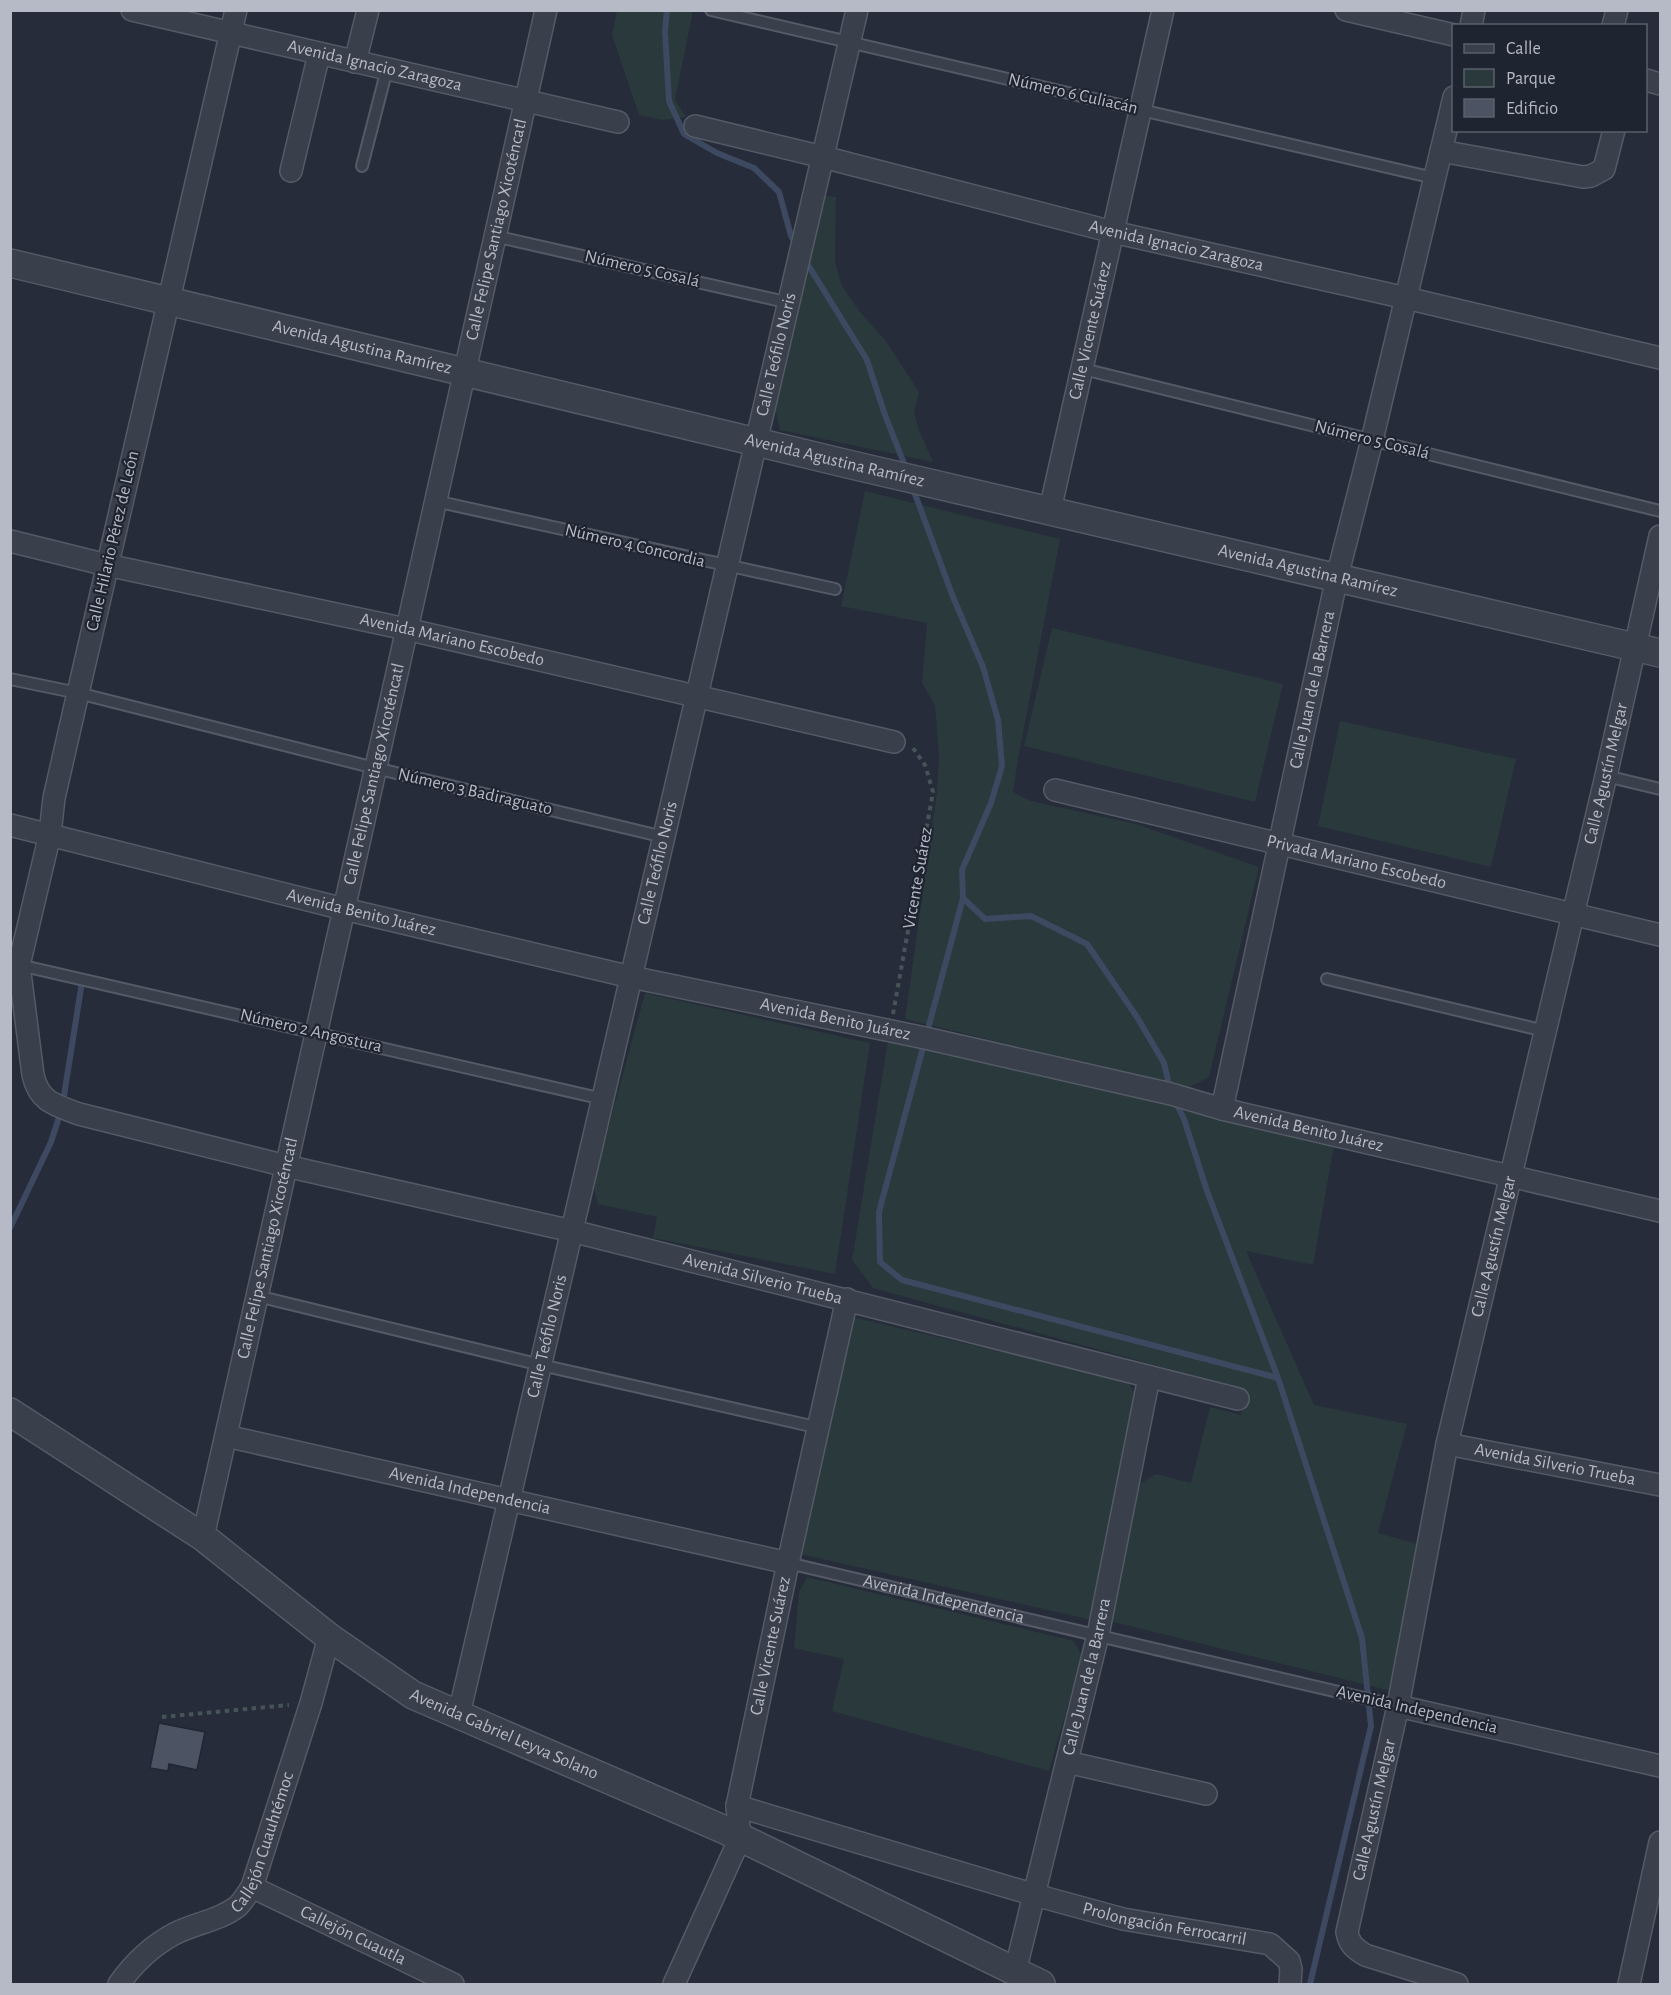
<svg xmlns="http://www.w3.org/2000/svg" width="1671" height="1995" font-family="'Alegreya Sans',sans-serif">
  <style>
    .green { fill: #29393c }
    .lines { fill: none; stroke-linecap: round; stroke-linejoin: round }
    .stream { stroke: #3d4961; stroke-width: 6 }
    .building { fill: #4c5463; stroke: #202632; stroke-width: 1.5 }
    .service-casing { stroke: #545a66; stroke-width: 14 }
    .minor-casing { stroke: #545a66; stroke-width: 24 }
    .tertiary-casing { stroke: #545a66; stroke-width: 30 }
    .path { stroke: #465458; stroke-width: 4; stroke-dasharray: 4.5 4.5; stroke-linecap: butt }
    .service { stroke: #393f4b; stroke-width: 10 }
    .minor { stroke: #393f4b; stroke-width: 21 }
    .tertiary { stroke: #393f4b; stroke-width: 27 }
    .labels { text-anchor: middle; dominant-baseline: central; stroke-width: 4.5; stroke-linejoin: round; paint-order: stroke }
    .street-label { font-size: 18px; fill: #b5bac6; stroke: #1e2430 }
  </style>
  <rect width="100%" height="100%" fill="#262c3a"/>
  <path class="green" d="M617 11H693L675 100 686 117 663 120 639 115 612 35Z
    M818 195 836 197 835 261 841 284 859 311 885 340 919 392 914 413 920 433 933 462 780 430 774 402Z
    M865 491 1060 539 1018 759 1013 792 1031 801 1136 824 1259 867 1209 1077 1188 1088 905 1019 937 792 939 756 935 705 922 683 927 623 841 606Z
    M1052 628 1283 684 1255 802 1024 746Z
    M1340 721 1516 759 1491 867 1318 826Z
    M645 993 870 1043 835 1274 653 1238 657 1217 598 1204 593 1184Z
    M904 1039 1334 1145 1313 1265 1246 1251 1314 1405 1407 1424 1378 1533 1421 1545 1391 1691 1110 1621 1133 1488 1156 1474 1191 1483 1210 1407 1241 1415 1246 1390 873 1288 852 1260 888 1041Z
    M852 1317 1127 1381 1138 1398 1092 1620 800 1554Z
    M807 1577 1074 1641 1082 1656 1049 1771 832 1711 844 1659 794 1648 799 1592Z"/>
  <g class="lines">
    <path class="stream" d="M667 10 665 31 669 101 684 134 717 153 754 168 779 192 791 236 797 246
      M805 260 867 360 885 415 907 471
      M912 486 953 597 983 667 998 720 1002 766 991 803 962 870 963 898 985 919 1031 916 1087 944 1137 1017 1164 1063 1170 1089
      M963 898 879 1212 880 1262 902 1280 1278 1378
      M1175 1101 1184 1119 1207 1191 1278 1378 1362 1638 1371 1726 1310 1984
      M10 1228 51 1142 62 1108 82 982"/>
  </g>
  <path class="building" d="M159 1723 205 1732 197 1770 169 1764 168 1771 150 1768Z"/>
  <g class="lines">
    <defs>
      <g id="service">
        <path d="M711 10 1434 178"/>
        <path d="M362 166 387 69"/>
        <path d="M494 236 790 303"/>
        <path d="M1083 369 1660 511"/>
        <path d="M435 501 835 589"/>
        <path d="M10 679 78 693 375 768 664 837"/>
        <path d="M1606 776 1660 789"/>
        <path d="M19 965 603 1099"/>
        <path d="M1327 979 1545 1031"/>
        <path d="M257 1296 541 1365 820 1428"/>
        <path id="s1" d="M788 1563 1398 1706"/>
      </g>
      <g id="minor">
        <path id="s2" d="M132 10 618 122"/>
        <path id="s3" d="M236 10 78 693 54 798 50 834 19 965 33 1075C39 1102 55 1105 79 1114L286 1166 572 1231 1238 1399"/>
        <path d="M1346 10 1454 35"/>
        <path d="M1471 26 1474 10"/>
        <path d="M1613 26 1617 10"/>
        <path d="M355 62 368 10"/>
        <path d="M1646 80 1660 84"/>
        <path id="s4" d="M695 126 823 157 1113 232 1406 298 1660 358"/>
        <path d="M1441 151 1583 177 1591 176 1604 169 1614 130"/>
        <path d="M291 171 319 54"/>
        <path id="s5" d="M1050 510 1163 10"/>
        <path id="s6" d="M10 541 107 565 406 629 894 742"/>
        <path id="s7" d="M1055 790 1660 935"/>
        <path id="s8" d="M10 825 344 909 631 977 925 1038 1171 1094 1222 1109 1660 1211"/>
        <path id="s9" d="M1222 1109 1337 577 1372 440 1454 97"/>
        <path id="s10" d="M226 1436 788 1563"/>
        <path id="s11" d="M1447 1444 1660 1485"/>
        <path id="s12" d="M203 1537 546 10"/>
        <path d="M1398 1706 1660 1766"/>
        <path id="s13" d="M459 1714 857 10"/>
        <path d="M1067 1762 1206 1794"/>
        <path id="s14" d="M737 1806 1035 1895 1123 1919 1270 1944 1289 1961 1291 1969 1290 1984"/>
        <path id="s15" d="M252 1887 453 1984"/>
        <path id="s16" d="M1015 1972 1098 1635 1149 1377"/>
        <path id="s17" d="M119 1984C133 1964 152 1946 174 1934 195 1923 219 1921 238 1906 243 1901 248 1893 252 1887L311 1703 329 1637"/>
        <path id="s18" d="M674 1984 740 1838 737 1806 788 1563 847 1299"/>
        <path id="s19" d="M1457 1984 1365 1955C1354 1948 1349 1944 1347 1932L1398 1706 1447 1444 1606 776 1660 536"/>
        <path d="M1629 1984 1660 1842"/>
      </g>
      <g id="tertiary">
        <path id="s20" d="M10 263 852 465 1660 653"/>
        <path id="s21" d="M10 1412 203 1537 329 1637 413 1695 725 1830 1041 1984"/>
      </g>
    </defs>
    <use href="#service" class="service-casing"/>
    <use href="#minor" class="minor-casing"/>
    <use href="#tertiary" class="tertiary-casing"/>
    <path class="path" d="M893 1014 933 792 925 765 913 748
      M162 1717 289 1705"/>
    <use href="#service" class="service"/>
    <use href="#minor" class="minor"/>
    <use href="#tertiary" class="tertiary"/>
  </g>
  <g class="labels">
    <g class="street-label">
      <text stroke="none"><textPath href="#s2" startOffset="249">Avenida Ignacio Zaragoza</textPath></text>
      <text transform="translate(1073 94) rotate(13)">Número 6 Culiacán</text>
      <text stroke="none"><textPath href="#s12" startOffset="1340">Calle Felipe Santiago Xicoténcatl</textPath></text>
      <text stroke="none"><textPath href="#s4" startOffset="496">Avenida Ignacio Zaragoza</textPath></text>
      <text transform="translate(642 269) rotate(13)">Número 5 Cosalá</text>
      <text stroke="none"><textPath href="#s5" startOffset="184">Calle Vicente Suárez</textPath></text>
      <text stroke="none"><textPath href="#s20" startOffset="362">Avenida Agustina Ramírez</textPath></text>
      <text stroke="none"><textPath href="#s13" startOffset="1396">Calle Teófilo Noris</textPath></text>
      <text transform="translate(1372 440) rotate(14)">Número 5 Cosalá</text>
      <text stroke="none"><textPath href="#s20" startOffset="848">Avenida Agustina Ramírez</textPath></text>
      <text transform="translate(113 541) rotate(-77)">Calle Hilario Pérez de León</text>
      <text transform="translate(635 546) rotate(13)">Número 4 Concordia</text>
      <text stroke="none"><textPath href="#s20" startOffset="1334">Avenida Agustina Ramírez</textPath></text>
      <text stroke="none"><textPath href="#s6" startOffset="453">Avenida Mariano Escobedo</textPath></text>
      <text stroke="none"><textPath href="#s9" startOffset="429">Calle Juan de la Barrera</textPath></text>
      <text stroke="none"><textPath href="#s12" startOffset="782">Calle Felipe Santiago Xicoténcatl</textPath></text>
      <text stroke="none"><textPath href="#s19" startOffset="1314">Calle Agustín Melgar</textPath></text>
      <text transform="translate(475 792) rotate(13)">Número 3 Badiraguato</text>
      <text stroke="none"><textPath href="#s13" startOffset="874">Calle Teófilo Noris</textPath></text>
      <text stroke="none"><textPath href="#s7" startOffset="310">Privada Mariano Escobedo</textPath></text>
      <text transform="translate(918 878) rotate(-80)">Vicente Suárez</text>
      <text stroke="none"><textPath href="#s8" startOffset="362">Avenida Benito Juárez</textPath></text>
      <text stroke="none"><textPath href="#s8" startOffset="848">Avenida Benito Juárez</textPath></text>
      <text transform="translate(311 1031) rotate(13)">Número 2 Angostura</text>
      <text stroke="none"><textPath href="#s8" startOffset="1334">Avenida Benito Juárez</textPath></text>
      <text stroke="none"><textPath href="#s19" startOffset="828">Calle Agustín Melgar</textPath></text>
      <text stroke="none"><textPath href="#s12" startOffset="296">Calle Felipe Santiago Xicoténcatl</textPath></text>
      <text stroke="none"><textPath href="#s3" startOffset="1858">Avenida Silverio Trueba</textPath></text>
      <text stroke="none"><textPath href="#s13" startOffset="388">Calle Teófilo Noris</textPath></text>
      <text stroke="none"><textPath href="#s11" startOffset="110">Avenida Silverio Trueba</textPath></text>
      <text stroke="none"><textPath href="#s10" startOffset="250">Avenida Independencia</textPath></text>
      <text stroke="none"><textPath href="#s1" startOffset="160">Avenida Independencia</textPath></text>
      <text stroke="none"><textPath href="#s18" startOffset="356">Calle Vicente Suárez</textPath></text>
      <text stroke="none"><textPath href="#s16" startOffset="304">Calle Juan de la Barrera</textPath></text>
      <text transform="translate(1417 1710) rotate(13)">Avenida Independencia</text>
      <text stroke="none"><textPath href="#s21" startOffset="592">Avenida Gabriel Leyva Solano</textPath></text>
      <text stroke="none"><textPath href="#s19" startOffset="252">Calle Agustín Melgar</textPath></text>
      <text stroke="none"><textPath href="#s17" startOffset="214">Callejón Cuauhtémoc</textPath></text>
      <text stroke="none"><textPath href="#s14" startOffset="444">Prolongación Ferrocarril</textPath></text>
      <text stroke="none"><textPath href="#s15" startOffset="112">Callejón Cuautla</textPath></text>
    </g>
  </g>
  <rect width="1671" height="1995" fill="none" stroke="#b5bac6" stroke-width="24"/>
  <rect x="1452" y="24" width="195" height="108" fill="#1e2430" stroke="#5a606c" stroke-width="1.5"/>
  <rect x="1464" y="44" width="30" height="9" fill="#393f4b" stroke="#5a606c" stroke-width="1.5"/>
  <text x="1506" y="54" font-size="18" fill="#b5bac6">Calle</text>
  <rect x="1464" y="69" width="30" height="18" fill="#29393c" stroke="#5a606c" stroke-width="1.5"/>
  <text x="1506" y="84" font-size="18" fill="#b5bac6">Parque</text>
  <rect x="1464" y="99" width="30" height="18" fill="#4c5463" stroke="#5a606c" stroke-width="1.5"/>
  <text x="1506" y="114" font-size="18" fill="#b5bac6">Edificio</text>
</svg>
